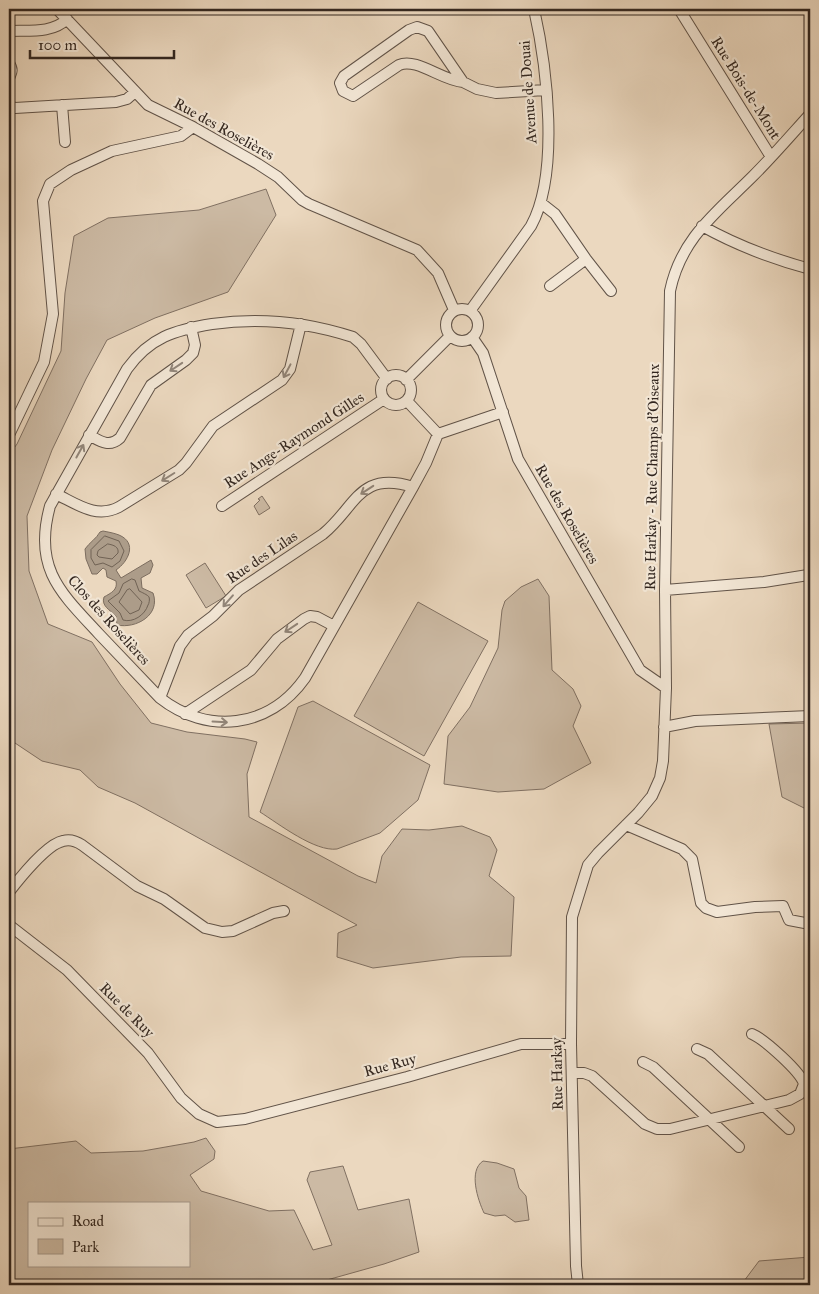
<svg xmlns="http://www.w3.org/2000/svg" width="819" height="1294" font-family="'IM FELL Great Primer',serif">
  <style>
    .green { fill: #ccbaa4; stroke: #807062; fill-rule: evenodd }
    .water { fill: #ac9c89; stroke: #7c6d5f }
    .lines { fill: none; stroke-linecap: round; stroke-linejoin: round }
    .shore { stroke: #706254; stroke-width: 1 }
    .minor-casing { stroke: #615348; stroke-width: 12 }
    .minor { stroke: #f2e6d5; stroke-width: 10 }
    .oneway { stroke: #92867a }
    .labels { text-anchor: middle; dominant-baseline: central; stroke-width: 4.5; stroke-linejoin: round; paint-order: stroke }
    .street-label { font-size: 15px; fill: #332720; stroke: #f2e6d5 }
  </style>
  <rect width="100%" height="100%" fill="#ebd8bf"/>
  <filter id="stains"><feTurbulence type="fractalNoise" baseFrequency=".004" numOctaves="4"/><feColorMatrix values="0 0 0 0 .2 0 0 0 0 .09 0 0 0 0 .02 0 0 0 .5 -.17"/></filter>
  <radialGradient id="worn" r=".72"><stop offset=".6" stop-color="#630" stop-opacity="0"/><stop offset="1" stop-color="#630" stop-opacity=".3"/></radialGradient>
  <path class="green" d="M266 189 276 215 228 292 155 318 107 340 86 379 52 450 27 516 29 571 48 624 92 642 120 684 151 723 187 732 245 739 257 742 247 774 249 817 358 876 376 883 382 856 402 829 429 830 462 826 490 837 497 850 489 876 514 897 511 956 461 957 373 968 337 957 338 933 357 925 135 803 98 787 80 770 42 761 9 739V455L17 444 61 351 65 293 74 236 108 218 199 210Z
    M262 496 270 508 259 515 254 506 260 500 258 499Z
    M205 563 226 596 206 608 186 575Z
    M538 579 549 596 552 670 573 689 581 706 573 726 591 763 544 789 498 792 444 784 448 736 470 707 498 648 502 610 505 601 521 587Z
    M418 602 488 641 424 756 354 716Z
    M313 701 430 765 418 800 380 833 337 849C315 852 279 824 260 812L298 707Z
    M810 723V811L782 797 769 724Z
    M206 1138 215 1151 214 1159 190 1175 201 1191 269 1211 294 1210 313 1250 332 1245 307 1180 310 1172 343 1166 358 1210 409 1199 419 1252 384 1264 309 1285H9V1149L76 1141 91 1153 143 1151 194 1142ZM29 1203H189V1265H29Z
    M483 1161 497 1163 514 1169 519 1188 526 1196 529 1220 515 1222 505 1215 495 1216 484 1213C478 1200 468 1171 483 1161Z
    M810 1257V1285H741L759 1261Z"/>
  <path class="water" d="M103 531C108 532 114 533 119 535 138 543 128 562 116 570L121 578 151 560 153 565 150 573 141 578 142 588 153 593C161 615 136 629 117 625L116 616C110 610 101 606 104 597 111 593 118 590 116 581L107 577 106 570 103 568 97 574H92L86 559 85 549C90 542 96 539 100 532Z"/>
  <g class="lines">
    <path class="shore" d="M105 536 119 541 124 551 120 561 112 567 103 563 95 565 91 558V550Z
      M108 544C114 545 119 547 118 553L112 559 99 557 97 555 98 551Z
      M132 579 135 580 139 591C141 592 148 595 149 597 150 599 149 604 148 605 145 615 133 623 123 620L120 613 108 601 119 593 123 584Z
      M130 589 142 602 139 610 130 614 119 602 127 590Z"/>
    <defs>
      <path id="minor" d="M57 9 148 105 193 127 258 164 278 177 302 200 309 204 417 250 438 273 454 310
        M679 9 771 157
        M9 31C28 30 52 34 67 19
        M9 63C13 69 12 72 9 78
        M463 82C443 81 416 57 399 65L353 96 343 91 340 83 344 76 409 30 417 27 428 31 463 82 477 89 496 93 546 90
        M62 105 65 142
        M9 106 15 108 116 102 127 99 135 92
        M541 203 555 214 586 259 611 291
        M702 226C736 245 773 259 810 269
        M550 286 586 259
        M446 325a16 16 0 1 1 32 0a16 16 0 1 1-32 0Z
        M470 311 531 226C560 173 547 67 534 9
        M472 337 483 353 518 459 640 670 666 688
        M381 390a15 15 0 1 1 30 0a15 15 0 1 1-30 0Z
        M387 379 361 344 353 337C307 322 261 317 212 324 175 330 150 337 127 369L50 506C33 568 60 592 99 634 119 655 139 676 160 698 207 735 269 729 305 678L413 487 426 463 438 434
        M406 380 450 336
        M407 401 438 434 503 412
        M9 435 44 362 53 314 43 201 50 184 71 170 112 151 181 136 193 127
        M89 435C100 441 109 448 120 438L151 385 186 360 193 353 195 345 191 327
        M56 494C77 504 96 519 119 507L179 470 186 463 213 426 282 380 290 369 301 324
        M222 506 384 399
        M665 590 764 582 808 575 810 571
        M160 698 180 646 188 635 213 616 239 590 323 534C356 507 359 470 413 487
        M185 714 251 670 277 639 304 619 310 616 317 617 334 626
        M664 727 695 721 810 716
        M626 825 682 849 692 859 701 903 706 908 717 912 755 907 783 906 789 920 810 924
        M9 892C19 879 47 844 63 841 70 839 76 841 82 845L137 886 164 899 205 928 222 932 233 931 273 913 284 911
        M9 925 67 970 148 1053 181 1098 199 1114 217 1122 245 1119 407 1077 521 1044H571
        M697 1049 708 1054 789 1129
        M643 1062 653 1067 739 1147
        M572 1073H584L592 1076 645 1124 657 1129H670L789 1100 800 1094 804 1084C801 1072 764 1039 752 1034
        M578 1285 576 1266 571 1044 572 917 588 865 598 853 638 813 652 796 660 778 663 761 666 688 665 590 670 291C681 238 716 213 753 176 773 156 791 135 810 114"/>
    </defs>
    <use href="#minor" class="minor-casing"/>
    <use href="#minor" class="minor"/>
  </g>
  <defs><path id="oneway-shaft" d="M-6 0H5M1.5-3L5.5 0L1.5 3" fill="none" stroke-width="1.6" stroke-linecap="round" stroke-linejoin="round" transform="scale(1.25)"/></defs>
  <g class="oneway">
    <use href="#oneway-shaft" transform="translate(176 367) rotate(146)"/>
    <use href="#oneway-shaft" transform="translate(287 371) rotate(118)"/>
    <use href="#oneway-shaft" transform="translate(80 451) rotate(-61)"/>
    <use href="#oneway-shaft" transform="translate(168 477) rotate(148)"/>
    <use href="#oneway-shaft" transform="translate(367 490) rotate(147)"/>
    <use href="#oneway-shaft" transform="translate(228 601) rotate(131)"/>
    <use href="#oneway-shaft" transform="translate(291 628) rotate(146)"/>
    <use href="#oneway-shaft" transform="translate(220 722) rotate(3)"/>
  </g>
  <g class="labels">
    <g class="street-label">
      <text transform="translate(746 88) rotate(58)">Rue Bois-de-Mont</text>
      <text transform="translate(528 92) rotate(-94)">Avenue de Douai</text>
      <text transform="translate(224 129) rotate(29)">Rue des Roselières</text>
      <text transform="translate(294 440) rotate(-33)">Rue Ange-Raymond Gilles</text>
      <text transform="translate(652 477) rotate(-89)">Rue Harkay - Rue Champs d'Oiseaux</text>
      <text transform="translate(567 514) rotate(60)">Rue des Roselières</text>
      <text transform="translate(262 557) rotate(-34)">Rue des Lilas</text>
      <text transform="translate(109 620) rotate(48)">Clos des Roselières</text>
      <text transform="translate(127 1010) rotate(45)">Rue de Ruy</text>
      <text transform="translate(390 1065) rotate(-15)">Rue Ruy</text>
      <text transform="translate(557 1074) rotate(-91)">Rue Harkay</text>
    </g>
  </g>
  <rect width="819" height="1294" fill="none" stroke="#ebd8bf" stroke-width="30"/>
  <rect x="10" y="10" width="799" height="1274" fill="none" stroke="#332720" stroke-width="2.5"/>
  <rect x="15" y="15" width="789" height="1264" fill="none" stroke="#332720"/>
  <rect x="28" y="1202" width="162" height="65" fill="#f2e6d5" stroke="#a69a8d"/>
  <rect x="38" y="1218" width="25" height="8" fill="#f2e6d5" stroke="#a69a8d"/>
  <text x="72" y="1226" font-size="15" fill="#332720">Road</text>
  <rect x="38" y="1239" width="25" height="15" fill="#ccbaa4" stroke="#a69a8d"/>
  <text x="72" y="1252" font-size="15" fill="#332720">Park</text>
  <path d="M30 50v8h144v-8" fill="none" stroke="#332720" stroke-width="2.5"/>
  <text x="38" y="50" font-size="15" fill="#332720" stroke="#f2e6d5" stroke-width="4" paint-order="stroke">100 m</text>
  <rect width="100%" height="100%" filter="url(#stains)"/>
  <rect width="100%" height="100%" fill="url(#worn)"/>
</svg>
